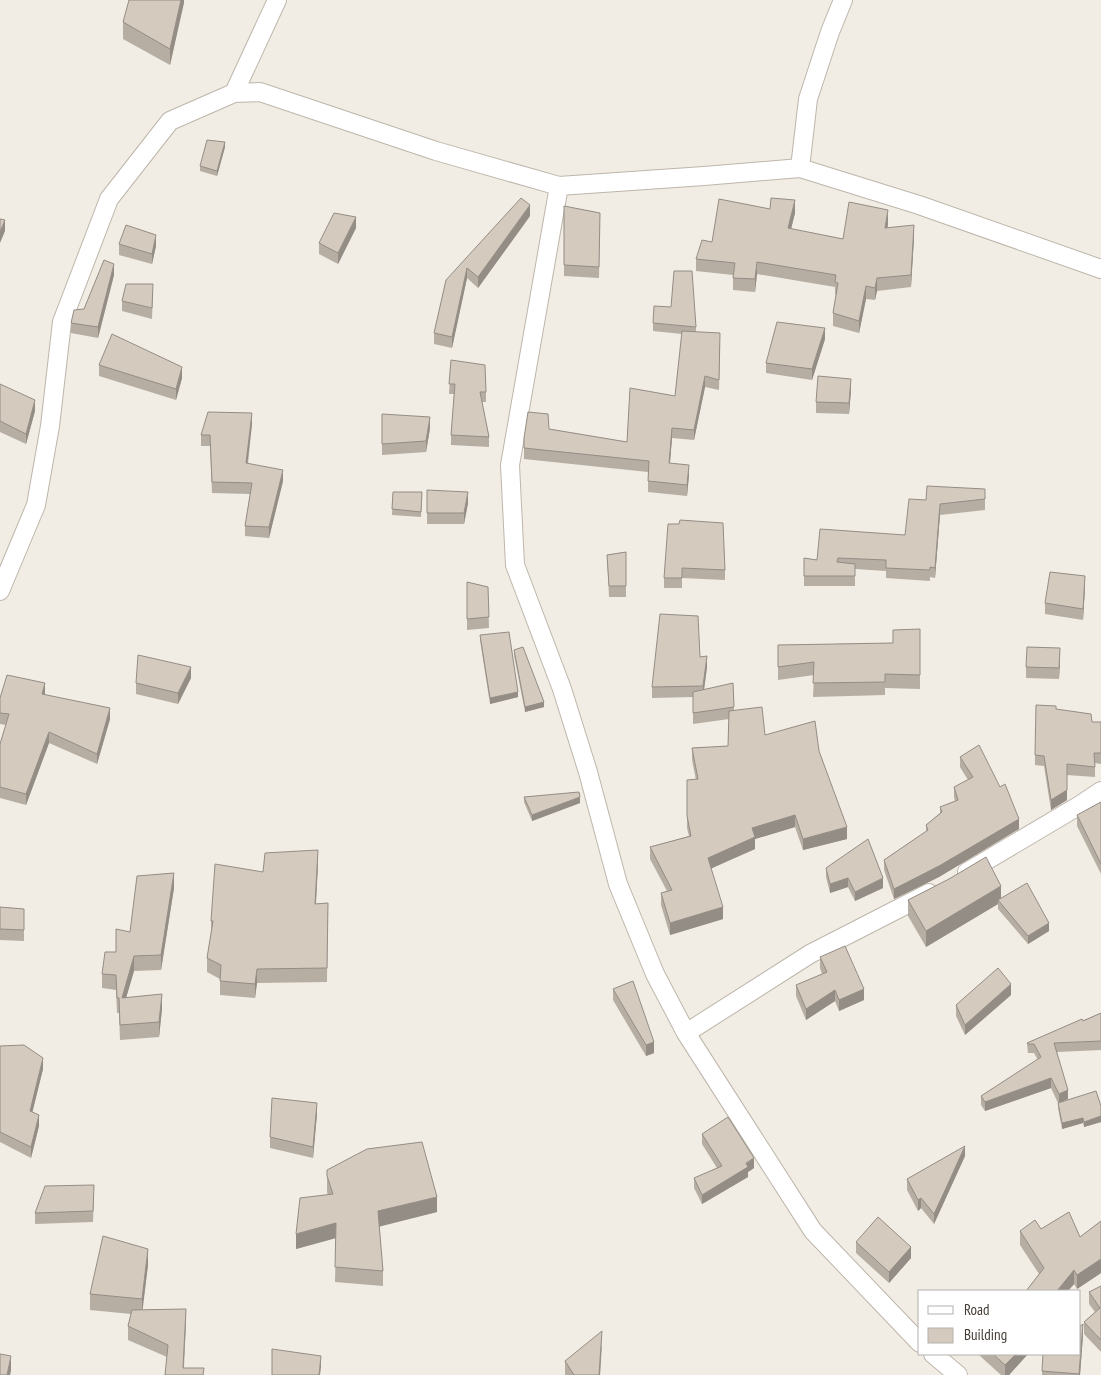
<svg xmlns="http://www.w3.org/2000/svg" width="1101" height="1375" font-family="'PT Sans Narrow',sans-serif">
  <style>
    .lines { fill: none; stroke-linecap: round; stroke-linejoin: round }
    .minor-casing { stroke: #beb6ab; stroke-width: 20 }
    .minor { stroke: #fff; stroke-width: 18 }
    .wall { fill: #b6aea3 }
    .shaded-wall { fill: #948d85 }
    .building { fill: #d4cabe; stroke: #948d85 }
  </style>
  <rect width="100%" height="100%" fill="#f1ece4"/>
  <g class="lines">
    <defs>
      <path id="minor" d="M234 93 277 0
        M800 168 808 99 830 32 843 0
        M559 186 510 465 515 565 562 689 588 772 618 884 655 974 686 1033 813 1231 920 1343
        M0 591 36 505 50 426 62 322 109 199 170 121 234 93 260 92 436 151 559 186 704 176 800 168 919 205 1101 269
        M967 872 1080 805 1101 791
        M686 1033 810 954 929 893
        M933 1354 958 1375"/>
    </defs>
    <use href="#minor" class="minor-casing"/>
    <use href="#minor" class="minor"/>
  </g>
  <path class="wall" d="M184 0 170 65 123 39V22Z
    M225 147 217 176 200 171V166Z
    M564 206 600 213 599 278 564 276Z
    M770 209 795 213 791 229 843 239 888 223V228L914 237 911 287 877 291 875 300 866 299 859 333 833 326V313L836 295 835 294V287L757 274 755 292 733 290V275L696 271V259L712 242Z
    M530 216 478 288 467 278 452 348 434 344V333L446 280Z
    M356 228 338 264 319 254V243Z
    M119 244 156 246 152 264 119 255Z
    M114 275 98 338 71 333V323Z
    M153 295 152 319 122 311V301Z
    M653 323 696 327V332L720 344 719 390 705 387 694 440 672 438 670 463 689 475 687 496 648 492V472L524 459V438L549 429 627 442 675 396 682 334 653 331Z
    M825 339 812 380 766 373V363Z
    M451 360 486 392V402H482L489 437V447L451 445V435L454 394H449Z
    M99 365 182 378 176 400 99 376Z
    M0 384 35 411 26 444 0 432Z
    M851 390 849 414 816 413V402Z
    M382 414 430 428 426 452 382 455Z
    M252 424 248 464 283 481 269 538 245 536V526L250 494 212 493 210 446H201V435Z
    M985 489V510L940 515 935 578 930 577V581L886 578V571L855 569V586H804V558L817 560 905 535 926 500Z
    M427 490 468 503 464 524H427Z
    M393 492H422L421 517 392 515Z
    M679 524 725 570V580L682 578V588H664V578Z
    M626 552V597H609L607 555Z
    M467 582 488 587 489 628 467 630Z
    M1085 587 1083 620 1045 614V603Z
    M920 629V689L885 688V695L813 697 814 675 778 680V645L893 643Z
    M480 635 518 697 490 704 480 640Z
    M514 650 544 707 525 712 514 655Z
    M700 657 707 667 704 690 733 683 734 711 765 735 819 751 847 839 803 850 795 827 755 839V849L711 868 723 919 670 935 661 905V893L667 891 650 859V847L689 836 687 828V780H696L692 760V748L728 746 729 719 693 724V697L652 698V687Z
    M1060 659 1059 679 1026 678V667Z
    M191 678 178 704 136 694V683Z
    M45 694 44 695 110 719 97 764 49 743 26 805 0 798V744L6 725 0 724V698Z
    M1056 709 1092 722H1101V764L1095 763V777L1067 775V800L1051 810 1044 766 1035 765V755Z
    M960 757 1019 829 939 877 894 899 884 870V860L926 832V825L940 813V807L955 801 954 797V787L968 780 960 767Z
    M524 797 580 803 532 821 524 802Z
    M1101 802V874L1077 826V815Z
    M318 864 316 904 328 903 327 982 257 983 255 998 220 995V979L207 972V958L211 934V921L263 872Z
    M826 868 883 888 855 901 848 887 830 893 826 877Z
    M174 888 161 970 134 971 126 997 162 1009 159 1037 120 1040 119 1013H117L116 990 102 988V974L130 932Z
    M1001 899 1049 931 1028 944 998 909V904L926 947 908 916V900Z
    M0 907 24 909V941L0 940Z
    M820 957 864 1000 839 1011 835 1001 806 1020 796 996V985L822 974 820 968Z
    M613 989 654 1053 646 1056 613 1000Z
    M1011 995 965 1035 956 1016V1005Z
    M1101 1013V1050L1057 1052 1068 1099 1059 1102 1101 1106V1122L1084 1127 1083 1123 1062 1129 1058 1108V1103L1051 1088 985 1111 981 1105V1096L1038 1060 1034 1053H1028L1027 1043Z
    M0 1046 43 1069 32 1112 39 1126 31 1158 0 1142Z
    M317 1114 313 1158 270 1148V1137Z
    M702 1134 754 1168 748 1172V1177L702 1204 694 1188V1178L717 1168 702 1144Z
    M965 1156 934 1224 921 1208 918 1211 907 1190V1179Z
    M327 1170 437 1212 379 1226 383 1271V1286L335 1282 336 1238 296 1249 328 1195 327 1192Z
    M94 1196 93 1222 35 1224V1213Z
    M1101 1221V1273L1077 1289 1074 1284 1068 1291H1026L1039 1274 1020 1245V1231L1041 1229 1080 1237Z
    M856 1242 911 1258 889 1283 856 1253Z
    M148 1265 142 1310 186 1322 184 1368 204 1375H165L167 1357 128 1340V1326L131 1314 90 1310V1294Z
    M1101 1286V1352L1084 1334V1322L1095 1312 1089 1304V1292Z
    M1083 1335 1080 1375H1042V1371Z
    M602 1347 600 1375H565V1361Z
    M979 1354H1028L1009 1375H1001L979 1355Z"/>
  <path class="shaded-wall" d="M181 0H184V3L170 65V49Z
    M225 142V147L217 176V171Z
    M795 200V213L788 241V228Z
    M530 205V216L478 288V277Z
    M888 210V223L885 240V228Z
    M356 217V228L338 264V253Z
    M5 220V231L0 243V232Z
    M914 225V237L911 287V275Z
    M156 235V246L152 264V254Z
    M757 262V274L755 292V279Z
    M114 264V275L98 338V327Z
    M467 268V278L452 348V337Z
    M877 278V291L875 300V288Z
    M866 286V299L859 333V321Z
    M825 328V339L812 380V369Z
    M182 367V378L176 400V389Z
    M705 376V387L694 440V430Z
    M851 379V390L849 414V403Z
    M35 400V411L26 444V434Z
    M252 413V424L246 474V463Z
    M430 417V428L426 452V441Z
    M672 428V438L669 474V463Z
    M689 465V475L687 496V485Z
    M283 470V481L269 538V527Z
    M468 492V503L464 524V513Z
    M940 504V515L935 578V568Z
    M1085 576V587L1083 620V609Z
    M1060 648V659L1059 679V668Z
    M707 656V667L703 697V686Z
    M191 667V678L178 704V693Z
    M45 683V694L42 705V694Z
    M518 692V697L490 704V698Z
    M544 702V707L525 712V707Z
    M110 708V719L97 764V754Z
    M49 732V743L26 805V794Z
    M1067 790V800L1051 810V800Z
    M580 797V803L532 821V815Z
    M795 815V827L755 839V849L708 870V858L752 828Z
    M1019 819V829L939 877 894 899V889Z
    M847 827V839L803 850V839Z
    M318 850V864L315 918V904Z
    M174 873V888L161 970V955Z
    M848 878V887L830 893V884Z
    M883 878V888L855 901V892Z
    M1001 886V902L998 900V904L926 947V931Z
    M723 907V919L670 935V923Z
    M1049 923V931L1028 944V936Z
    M134 956V971L122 1012V998Z
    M257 969V983L255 998V984Z
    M1011 984V995L965 1035V1025Z
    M864 989V1000L839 1011V1000Z
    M835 990V1001L806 1020V1009Z
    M162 994V1009L159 1037V1022Z
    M654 1042V1053L646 1056V1045Z
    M43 1058V1069L30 1122V1111Z
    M1051 1078V1088L985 1111V1102Z
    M1068 1090V1099L1059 1103V1094Z
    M317 1103V1114L313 1158V1147Z
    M39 1115V1126L31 1158V1147Z
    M1101 1116V1122L1084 1127V1122Z
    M1083 1118V1123L1062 1129V1123Z
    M965 1146V1156L934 1224V1214Z
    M754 1158V1168L748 1172V1177L702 1204V1195Z
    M437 1197V1212L378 1227V1211Z
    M921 1198V1208L918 1211V1200Z
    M336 1223V1238L296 1249V1234Z
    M911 1247V1258L889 1283V1272Z
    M148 1249V1265L142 1315V1299Z
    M1101 1259V1273L1077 1289V1275Z
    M1074 1270V1284L1068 1291H1057Z
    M186 1309V1322L183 1375Z
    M1083 1324V1335L1080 1375H1079Z
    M602 1331 600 1375H599Z
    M1016 1354H1028L1009 1375H1005V1365Z
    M11 1356V1371L10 1375H7Z
    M321 1356V1367L320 1375H319Z"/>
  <path class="building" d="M129 0H181L170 49 123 22Z
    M207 140 225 142 217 171 200 166Z
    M521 198 530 205 478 277 467 268 452 337 434 333 446 280Z
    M771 198 795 200 788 228 843 239 849 202 888 210 885 228 914 225 911 275 877 278 875 288 866 286 859 321 833 313 838 283 835 282 836 275 757 262 755 279 733 278 735 263 696 259 702 240 712 242 719 199 770 209Z
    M564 206 600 213 599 267 564 265Z
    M334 213 356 217 338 253 319 243Z
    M0 219 5 220 0 232Z
    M126 225 156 235 152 254 119 244Z
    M104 260 114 264 98 327 71 323 74 310 84 309Z
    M674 271H692L696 327 653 323 654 306 671 307Z
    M126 284H153L152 308 122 301Z
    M777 322 825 328 812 369 766 363Z
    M682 331 720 333 719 380 705 376 694 430 672 428 669 463 689 465 687 485 648 481 649 461 524 448V438L528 412 548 414 549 429 627 442 630 388 675 396Z
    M112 334 182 367 176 389 99 365Z
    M451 360 485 365 486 392H480L489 437 451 435 455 384H449Z
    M818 376 851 379 849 403 816 402Z
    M0 384 35 400 26 434 0 421Z
    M208 412 252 413 246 463 283 470 269 527 245 526 252 483 212 482 210 435H201Z
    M382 414 430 417 426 441 382 444Z
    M927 486 985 489V499L940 504 935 568 930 567V570L886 568V560L838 558 837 562 855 564V576H804V558L817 560 820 529 905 535 909 499 926 500Z
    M427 490 468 492 464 513H427Z
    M393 492H422L421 512 392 509Z
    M680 520 723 523 725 570 682 568V578H664L668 524H679Z
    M626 552V586H609L607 555Z
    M1050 572 1085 576 1083 609 1045 603Z
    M467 582 488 587 489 617 467 619Z
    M660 614 698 616 700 657 707 656 703 686 652 687Z
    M920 629V675L885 674V682L813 683 814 662 778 667V645L893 643V630Z
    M509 632 518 692 490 698 480 635Z
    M523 647 544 702 525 707 514 650Z
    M1027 647 1060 648 1059 668 1026 667Z
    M138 655 191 667 178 693 136 683Z
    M7 675 45 683 42 694 110 708 97 754 49 732 26 794 0 787V744L9 714 0 713V698Z
    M733 683 734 707 693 713V692Z
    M1036 705 1056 706V709L1091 714 1092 722H1101V753H1094L1095 767 1067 764V790L1051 800 1044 756 1035 755Z
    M762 707 765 735 815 721 819 751 847 827 803 839 795 815 752 828 755 837 708 858 723 907 670 923 661 893 672 890 650 847 691 836 687 816V780L698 779 692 748 728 746 729 711Z
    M979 745 1000 787 1005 784 1019 819 939 866 894 889 884 860 928 830 926 825 942 812 940 807 958 800 954 787 973 777 960 757Z
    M579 792 580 797 532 815 524 797Z
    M1101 802V864L1077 815Z
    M868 839 883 878 855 892 848 878 830 884 826 868Z
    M318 850 315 904 328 903 327 968 257 969 255 984 220 981 221 965 207 958 213 921H211L215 864 263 872 265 853Z
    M986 857 1001 886 926 931 908 900 949 879Z
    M174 873 161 955 134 956 122 998 162 994 159 1022 120 1025 119 998H117L116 975 102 974 105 952H116V929L130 932 137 876Z
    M1027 883 1049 923 1028 936 998 900Z
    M0 907 24 909V930L0 929Z
    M845 946 864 989 839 1000 835 990 806 1009 796 985 827 972 820 957Z
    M998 968 1011 984 965 1025 956 1005Z
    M633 981 654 1042 646 1045 613 989Z
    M1101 1013V1041L1054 1043 1068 1090 1059 1094 1051 1078 985 1102 981 1096 1041 1057 1034 1044H1028L1027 1043 1082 1019 1083 1021Z
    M24 1045 43 1058 30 1111 39 1115 31 1147 0 1132V1046Z
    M1096 1091 1101 1106V1116L1084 1122 1083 1118 1062 1123 1058 1103Z
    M272 1098 317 1103 313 1147 270 1137Z
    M728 1117 754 1158 746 1163 748 1167 702 1195 694 1178 722 1166 702 1134Z
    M422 1142 437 1197 378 1211 383 1271 335 1267 336 1223 296 1234 300 1198 333 1194 327 1176V1170L367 1149Z
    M965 1146 947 1186 934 1214 921 1198 918 1200 907 1179Z
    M94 1185 93 1211 35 1213 45 1186Z
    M1069 1212 1080 1237 1101 1221V1259L1077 1275 1074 1270 1057 1291H1026L1044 1268 1020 1231 1035 1220 1041 1229Z
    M878 1217 911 1247 889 1272 856 1242Z
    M103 1236 148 1249 142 1299 90 1294Z
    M1101 1286V1340L1084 1322 1100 1308 1089 1292Z
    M186 1309 183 1368H204L203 1375H165L168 1345 128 1326 132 1310Z
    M1083 1324 1079 1374 1042 1371 1043 1354H1080V1326Z
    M602 1331 599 1375H574L565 1361Z
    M272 1349 321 1356 319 1375H272Z
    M0 1354 11 1356 7 1375H0Z
    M993 1354H1016L1005 1365Z"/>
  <rect x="918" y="1290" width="162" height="65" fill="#ffffff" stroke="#b3b1ae"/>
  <rect x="928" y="1306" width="25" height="8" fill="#ffffff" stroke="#b3b1ae"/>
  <text x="964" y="1315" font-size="15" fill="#423c35">Road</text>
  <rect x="928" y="1328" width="25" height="15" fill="#d4cabe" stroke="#b3b1ae"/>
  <text x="964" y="1340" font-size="15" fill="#423c35">Building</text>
</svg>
